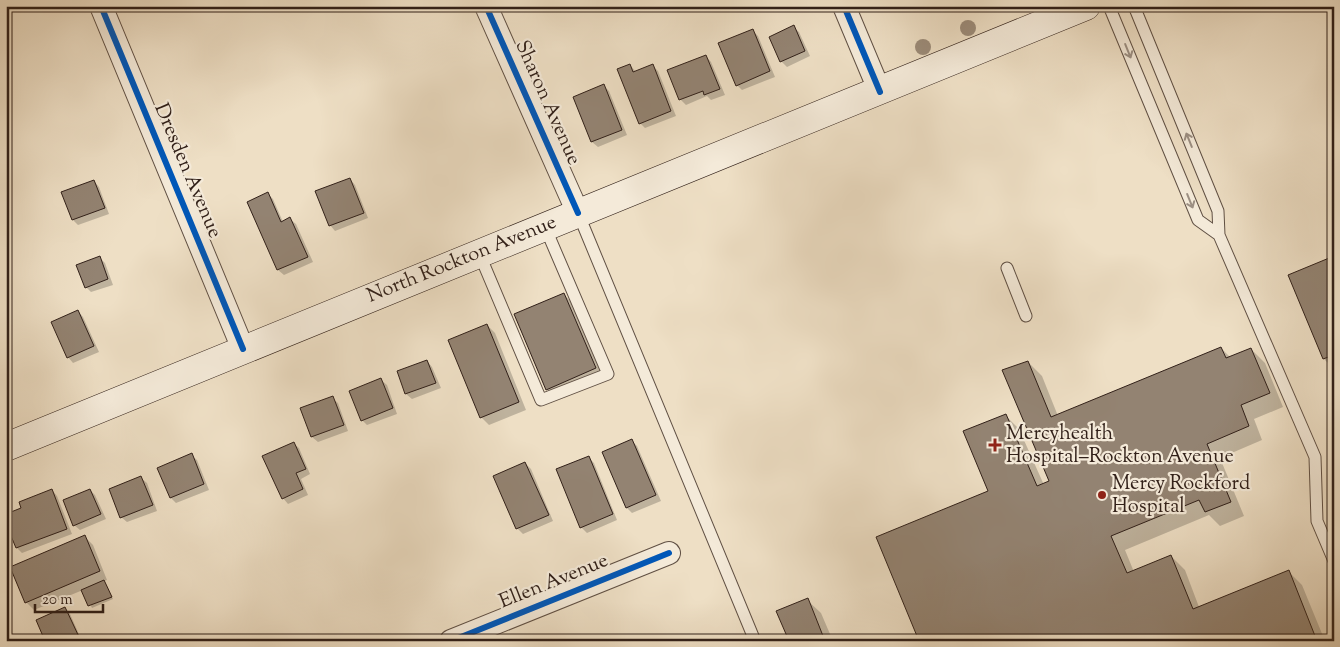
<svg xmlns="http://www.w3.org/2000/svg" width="1340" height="647" font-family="'Sorts Mill Goudy',serif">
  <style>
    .shadow { fill: #0003 }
    .building { fill: #938372; stroke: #312019 }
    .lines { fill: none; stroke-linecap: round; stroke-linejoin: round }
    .lane-casing { stroke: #605044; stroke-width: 13 }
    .street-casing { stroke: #605044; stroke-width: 24 }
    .secondary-casing { stroke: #312019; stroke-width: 29 }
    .lane { stroke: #f4ead9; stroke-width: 11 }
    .street { stroke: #f4ead9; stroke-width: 22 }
    .secondary { stroke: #f4ead9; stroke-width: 28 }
    .cycleway-casing { stroke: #f4ead9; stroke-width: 9 }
    .cycleway { stroke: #0057b8; stroke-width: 6 }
    .tree { fill: #9c8c7a }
    .oneway { stroke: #9c8f83 }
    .poi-dot { fill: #8f2418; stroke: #f4ead9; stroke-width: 2 }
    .labels { text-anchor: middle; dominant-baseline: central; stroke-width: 4.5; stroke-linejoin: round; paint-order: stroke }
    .street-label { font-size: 20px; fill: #312019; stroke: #f4ead9 }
    .poi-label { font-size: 20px; fill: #312019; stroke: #f4ead9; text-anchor: start }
  </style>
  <rect width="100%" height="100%" fill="#eedfc5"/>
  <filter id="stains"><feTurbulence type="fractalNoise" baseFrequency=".004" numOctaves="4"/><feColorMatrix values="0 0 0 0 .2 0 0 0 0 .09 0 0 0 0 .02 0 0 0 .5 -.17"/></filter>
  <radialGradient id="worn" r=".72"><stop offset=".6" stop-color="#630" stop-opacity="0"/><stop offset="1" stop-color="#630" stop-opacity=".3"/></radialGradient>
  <path class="shadow" d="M793 27 799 32 810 56 787 67 782 62 770 38Z
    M753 31 758 36 775 77 742 90 737 85Z
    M706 56 711 62 725 95 711 100 707 96 686 105 680 99Z
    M630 65 636 72 652 65 658 71 676 116 645 128 640 123Z
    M604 86 609 91 627 135 598 147 592 142 575 98Z
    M350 179 355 185 368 218 335 231 330 225Z
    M94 181 99 187 109 214 78 225 73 220 63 193Z
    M268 194 273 199 283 222 290 219 296 224 313 262 284 275 278 270 248 202Z
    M99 257 105 263 113 285 91 292 86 287Z
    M1334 258V369L1324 359Z
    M564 294 572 303 603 377 555 397 547 389Z
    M78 311 83 317 99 352 73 363 68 357Z
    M487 325 495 333 526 410 489 425 481 417Z
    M1221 348 1231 358 1251 349 1265 363 1283 407 1254 419 1262 440 1220 458 1244 516 1220 526 1209 515 1125 550 1134 572 1171 556 1185 570 1199 607 1288 571 1302 585 1325 641H921L989 491 1005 415 1019 429 1044 485 1051 482 1028 362 1042 376 1058 416Z
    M6 352 11 362 6 364Z
    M427 361 432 367 441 388 412 399 406 394 398 372Z
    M381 380 387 385 397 414 367 425 362 420Z
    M332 398 338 403 348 431 318 442 312 437 302 409Z
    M632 441 637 446 661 501 632 513 627 508Z
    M293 443 299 448 310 474 301 479 308 495 288 504 283 498Z
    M191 455 197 460 209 490 176 503 171 498 158 469Z
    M589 458 594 463 617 520 587 533 581 527Z
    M525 463 531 469 553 521 523 534 517 528 495 476Z
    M141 478 147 483 157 511 127 522 121 517Z
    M52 490 57 496 72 534 22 553 17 548 23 509Z
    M90 490 95 495 106 519 80 530 74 525Z
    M85 537 93 545 107 580 104 581 113 599 92 608 83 590 34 610 26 602Z
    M807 600 821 613 833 641H790Z
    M65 608 70 614 82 641H46Z"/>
  <path class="building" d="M794 25 805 51 780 62 769 37Z
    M753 29 770 71 736 86 718 43Z
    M706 55 720 89 704 95 703 91 679 100 667 70Z
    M630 64 633 72 653 64 671 111 639 124 617 69Z
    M604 84 622 130 591 142 573 97Z
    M350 178 364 213 329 226 315 191Z
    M94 180 105 208 72 220 61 192Z
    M268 192 281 222 290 217 308 257 277 270 247 202Z
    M100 256 108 279 85 288 76 265Z
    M1334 256V355L1323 359 1288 275Z
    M564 293 596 368 546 390 514 314Z
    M78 310 94 346 67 358 51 322Z
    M487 324 519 402 480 418 448 340Z
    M1221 347 1226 358 1251 348 1270 393 1241 405 1249 426 1207 444 1231 502 1205 512 1199 500 1111 536 1127 573 1171 555 1193 609 1289 570 1317 641H919L876 537 988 491 963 431 1006 414 1037 486 1049 481 1002 370 1028 361 1051 417Z
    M427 360 436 383 405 394 397 371Z
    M381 378 393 408 361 421 349 391Z
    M333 396 344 425 311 437 300 408Z
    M632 439 656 495 626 508 602 452Z
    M294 442 306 469 296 473 303 489 282 499 262 456Z
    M192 453 204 484 170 498 157 468Z
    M589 456 613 514 580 528 556 469Z
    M525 462 549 515 516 529 493 476Z
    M141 476 153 505 120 518 109 489Z
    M52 489 67 529 16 548 6 524V514L21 508 19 502Z
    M90 489 101 514 73 526 63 500Z
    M85 535 100 571 25 603 10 567Z
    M104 580 112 597 88 606 81 590Z
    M808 598 825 641H789L776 611Z
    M65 607 80 639 45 641 36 620Z"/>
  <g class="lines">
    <defs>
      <path id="lane" d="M1109 6 1198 220 1219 235
        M1134 6 1218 211 1219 235 1315 457 1317 521 1334 561
        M578 213 755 641
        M479 253 541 400 608 374 545 227
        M1007 268 1026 316"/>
      <path id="street" d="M101 6 243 349
        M486 6 578 213
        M844 6 880 92
        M451 641 669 553"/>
      <path id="secondary" d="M6 447 1086 6"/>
    </defs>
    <use href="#lane" class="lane-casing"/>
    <use href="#street" class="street-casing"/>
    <use href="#secondary" class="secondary-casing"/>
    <use href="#lane" class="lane"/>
    <use href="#street" class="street"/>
    <use href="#secondary" class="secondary"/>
    <defs>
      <path id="cycleway" d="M101 6 243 349
        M486 6 578 213
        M844 6 880 92
        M451 641 669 553"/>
    </defs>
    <use href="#cycleway" class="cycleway-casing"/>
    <use href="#cycleway" class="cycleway"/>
  </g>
  <g class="tree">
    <circle cx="968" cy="28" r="8"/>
    <circle cx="923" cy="47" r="8"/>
  </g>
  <defs><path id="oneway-shaft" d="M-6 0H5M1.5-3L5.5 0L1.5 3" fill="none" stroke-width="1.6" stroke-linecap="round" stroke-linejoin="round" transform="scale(1.25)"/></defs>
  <g class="oneway">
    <use href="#oneway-shaft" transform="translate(1128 51) rotate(68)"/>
    <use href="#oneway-shaft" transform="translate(1189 140) rotate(-112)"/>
    <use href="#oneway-shaft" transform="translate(1190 201) rotate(68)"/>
  </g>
  <g class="poi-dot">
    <path d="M992.5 437.5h5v5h5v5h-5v5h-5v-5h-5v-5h5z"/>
    <circle cx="1102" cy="495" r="5"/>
  </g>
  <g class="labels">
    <g class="street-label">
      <text transform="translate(547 103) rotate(66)">Sharon Avenue</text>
      <text transform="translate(187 171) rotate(67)">Dresden Avenue</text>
      <text transform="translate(462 260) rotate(-22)">North Rockton Avenue</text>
      <text transform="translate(554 582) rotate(-22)">Ellen Avenue</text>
    </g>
    <g class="poi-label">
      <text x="1006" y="434">Mercyhealth<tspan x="1006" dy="23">Hospital–Rockton Avenue</tspan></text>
      <text x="1112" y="484">Mercy Rockford<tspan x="1112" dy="23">Hospital</tspan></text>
    </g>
  </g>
  <rect width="1340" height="647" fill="none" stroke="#eedfc5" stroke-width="25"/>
  <rect x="8" y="8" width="1325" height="632" fill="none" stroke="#312019" stroke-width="2.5"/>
  <rect x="12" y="12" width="1315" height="622" fill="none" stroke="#312019"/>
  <path d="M35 604v8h68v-8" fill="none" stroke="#312019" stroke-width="2.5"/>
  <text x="42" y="604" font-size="15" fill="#312019" stroke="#f4ead9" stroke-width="4" paint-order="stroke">20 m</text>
  <rect width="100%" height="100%" filter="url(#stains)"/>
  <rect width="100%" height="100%" fill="url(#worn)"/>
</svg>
